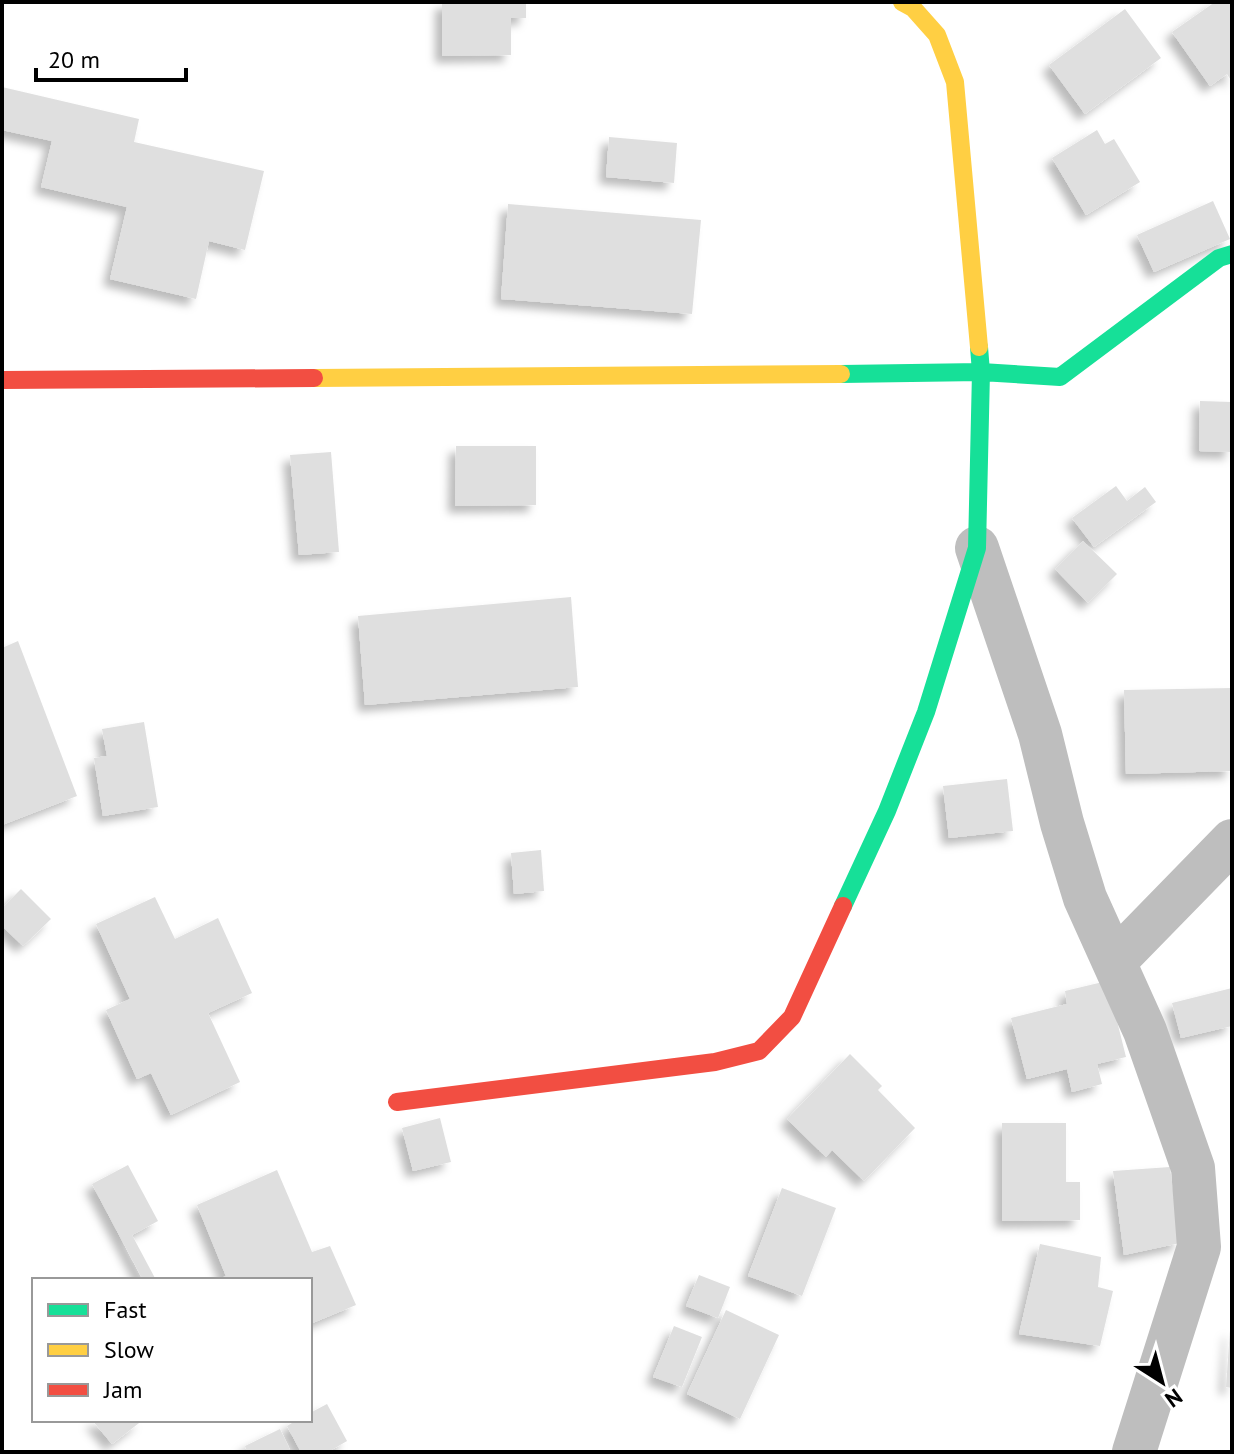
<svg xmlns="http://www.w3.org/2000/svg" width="1234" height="1454" font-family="'PT Sans',sans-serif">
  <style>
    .building { fill: #dfdfdf; filter: url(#shadow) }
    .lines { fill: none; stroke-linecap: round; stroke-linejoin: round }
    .street { stroke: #bebebe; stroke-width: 44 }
    .fast { stroke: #16e098; stroke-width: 18 }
    .slow { stroke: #ffcf43; stroke-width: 18 }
    .jam { stroke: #f24e42; stroke-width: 18 }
  </style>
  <defs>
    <filter id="shadow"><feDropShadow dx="-7" dy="7" stdDeviation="4" flood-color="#0004"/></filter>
  </defs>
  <rect width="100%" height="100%" fill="#fff"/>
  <path class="building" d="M442 2H526V18H511V55L442 56Z
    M1215 2H1232V82L1227 74 1210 86 1172 32Z
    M1125 9 1161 58 1085 114 1049 65Z
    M2 87 139 119 134 142 264 171 245 250 209 241 196 299 110 279 127 207 41 187 52 141 2 130Z
    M1097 130 1105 144 1114 139 1140 182 1086 215 1052 158Z
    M609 137 677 143 674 183 606 177Z
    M1213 201 1230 239 1154 272 1137 235Z
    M508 204 701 220 692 314 501 299Z
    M1200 401 1232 402V452L1199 451Z
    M456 446H536V505L455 506Z
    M331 452 339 552 299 555 290 455Z
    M1116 486 1127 501 1145 487 1156 502 1094 547 1072 518Z
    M1083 541 1117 574 1088 603 1055 569Z
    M571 597 578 687 365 705 358 616Z
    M18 641 77 796 2 825V648Z
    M1232 688V771L1126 774 1124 690Z
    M144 722 158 807 103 816 94 758 107 756 102 729Z
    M1007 779 1013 831 949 838 943 786Z
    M541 850 544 891 514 894 511 853Z
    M21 889 51 919 23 946 2 926V908Z
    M155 897 175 939 218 918 252 993 208 1013 240 1082 171 1115 151 1073 137 1079 106 1010 130 999 96 924Z
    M1107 981 1126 1057 1097 1064 1102 1084 1072 1092 1067 1069 1027 1079 1011 1018 1067 1004 1065 991Z
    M1232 988V1026L1181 1038 1172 1003Z
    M850 1054 882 1086 878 1090 915 1128 864 1181 832 1150 826 1157 787 1119Z
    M440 1118 451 1162 413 1171 402 1128Z
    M1002 1123H1066V1182H1080V1220L1002 1221Z
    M128 1165 158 1221 132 1235 156 1280H143L92 1184Z
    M1170 1167 1180 1243 1124 1255 1113 1171Z
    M277 1170 312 1252 330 1246 356 1305 310 1324V1280H217L226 1276 197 1205Z
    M782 1188 836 1208 802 1296 748 1276Z
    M1040 1244 1101 1257 1098 1287 1113 1291 1100 1346 1019 1334Z
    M699 1275 730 1287 718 1318 686 1306Z
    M726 1310 779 1335 740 1419 687 1394Z
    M674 1326 702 1337 682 1387 653 1377Z
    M1230 1330H1232V1388L1226 1387Z
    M327 1404 347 1441 328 1452H301L287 1426 297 1420H310V1413Z
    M92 1420H143L112 1444Z
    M280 1429 291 1452H247L245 1446Z"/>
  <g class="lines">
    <path class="street" d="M977 548 1040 734 1062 823 1085 898 1145 1031 1193 1168 1199 1247 1134 1452
      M1114 962 1232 841"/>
    <path class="fast" d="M841 374 981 372 1060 377 1219 258 1232 254
      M843 906 887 811 926 712 977 548 981 372 979 347"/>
    <path class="slow" d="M902 2 913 8 937 35 955 82 979 347
      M314 378 841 374"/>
    <path class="jam" d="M2 380 314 378
      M397 1102 715 1062 759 1051 792 1017 843 906"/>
  </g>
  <rect width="1234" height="1454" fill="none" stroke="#000000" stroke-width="8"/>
  <rect x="32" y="1278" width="280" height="144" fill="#ffffff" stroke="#999999" stroke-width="2"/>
  <rect x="48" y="1304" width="40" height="12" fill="#16e098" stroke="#999999" stroke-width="2"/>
  <text x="104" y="1318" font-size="24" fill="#000000">Fast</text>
  <rect x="48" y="1344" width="40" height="12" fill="#ffcf43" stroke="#999999" stroke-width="2"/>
  <text x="104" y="1358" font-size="24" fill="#000000">Slow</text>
  <rect x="48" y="1384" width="40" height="12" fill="#f24e42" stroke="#999999" stroke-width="2"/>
  <text x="104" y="1398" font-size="24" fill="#000000">Jam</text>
  <g transform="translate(1162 1382) rotate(144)" stroke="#ffffff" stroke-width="6" paint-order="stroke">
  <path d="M0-6L14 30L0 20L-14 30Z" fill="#000000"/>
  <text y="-12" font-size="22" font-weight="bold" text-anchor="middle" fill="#000000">N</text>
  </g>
  <path d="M36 68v12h150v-12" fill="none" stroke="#000000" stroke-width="4"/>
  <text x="48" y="68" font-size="24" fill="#000000" stroke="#ffffff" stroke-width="6" paint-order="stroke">20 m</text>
</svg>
